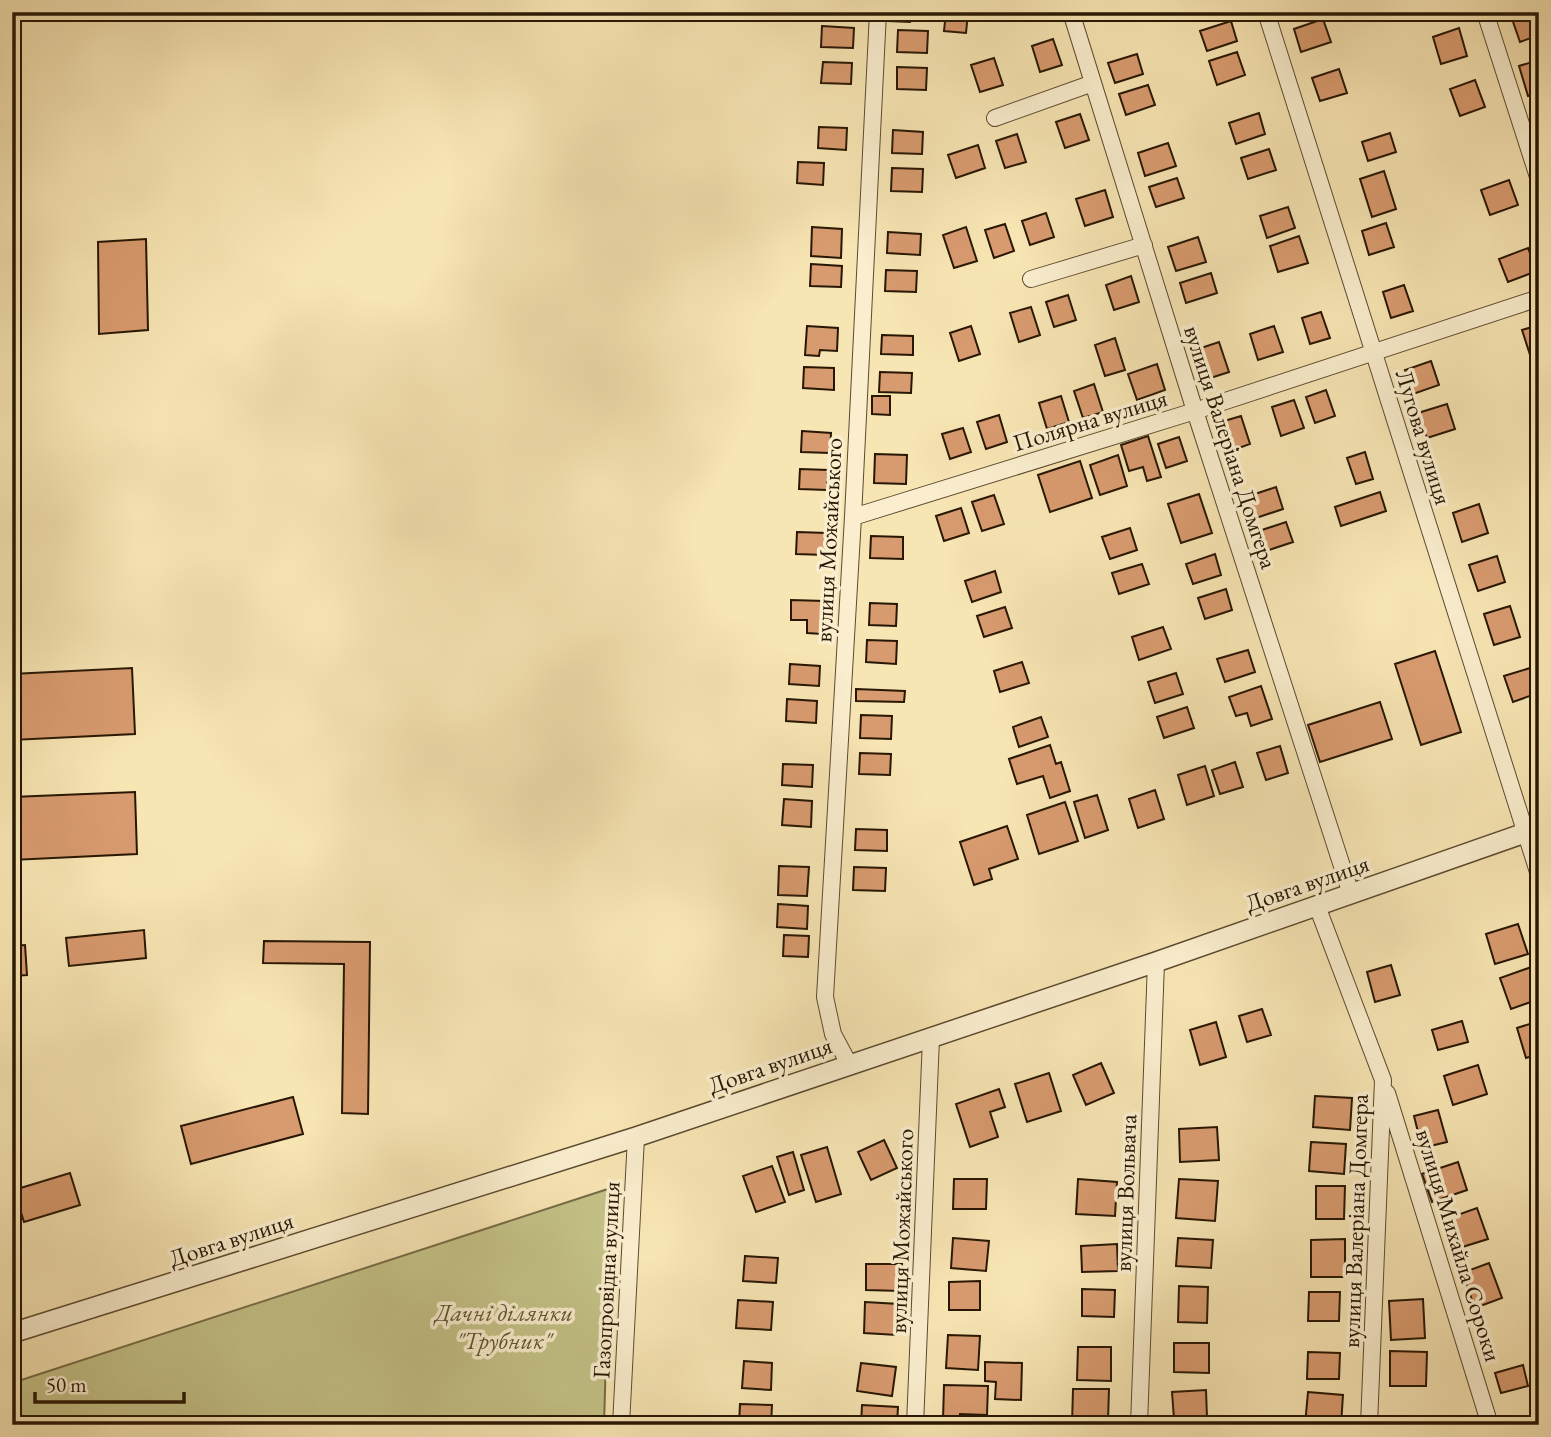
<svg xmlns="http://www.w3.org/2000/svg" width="1551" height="1437" font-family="'EB Garamond',serif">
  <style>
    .green { fill: #c4c287; stroke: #766c46; stroke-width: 2 }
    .building { fill: #d89b6f; stroke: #281704; stroke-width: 2 }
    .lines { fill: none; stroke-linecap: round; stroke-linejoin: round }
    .minor-casing { stroke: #5c4a30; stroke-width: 18 }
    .tertiary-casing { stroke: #5c4a30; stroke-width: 22 }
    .minor { stroke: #faeece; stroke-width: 16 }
    .tertiary { stroke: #faeece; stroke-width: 19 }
    .labels { text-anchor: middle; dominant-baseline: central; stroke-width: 7; stroke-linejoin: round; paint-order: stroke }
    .street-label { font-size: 24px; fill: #281704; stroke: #faeece }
    .park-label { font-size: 24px; font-style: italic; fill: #5f5332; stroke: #faeece }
  </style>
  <rect width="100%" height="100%" fill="#f7e5b3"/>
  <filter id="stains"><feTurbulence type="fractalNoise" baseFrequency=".00286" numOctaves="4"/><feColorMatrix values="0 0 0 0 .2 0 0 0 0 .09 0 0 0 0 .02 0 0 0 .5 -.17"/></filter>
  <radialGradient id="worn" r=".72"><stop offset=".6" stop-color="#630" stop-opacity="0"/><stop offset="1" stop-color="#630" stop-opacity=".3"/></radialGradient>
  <path class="green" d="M611 1188 604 1425H12V1383Z"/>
  <path class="building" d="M890 12H911L910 22 889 21Z
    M946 12 968 13 966 33 944 31Z
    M1091 12H1115L1093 19Z
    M1514 12H1539V35L1520 42 1510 13Z
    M1323 19 1331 42 1301 52 1294 29Z
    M1231 21 1237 41 1207 51 1200 31Z
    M822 26 854 28 853 48 821 47Z
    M1459 28 1467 56 1441 64 1433 37Z
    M898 30 928 31 927 53 897 52Z
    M1053 39 1062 65 1040 72 1032 46Z
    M1237 52 1245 75 1217 85 1209 61Z
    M1137 54 1143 74 1115 83 1108 63Z
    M994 58 1003 85 980 92 971 65Z
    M1539 60V93L1528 96 1519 66Z
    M823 62 852 63 851 84 821 83Z
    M897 67 927 68 926 90 897 89Z
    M1339 69 1347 93 1320 101 1312 78Z
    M1475 80 1485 107 1460 116 1450 89Z
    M1148 85 1155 105 1126 115 1119 94Z
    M1259 113 1265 134 1236 144 1229 123Z
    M1080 114 1089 140 1065 148 1056 122Z
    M819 127 847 128 846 150 818 148Z
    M893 130 923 132 922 154 892 153Z
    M1390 133 1396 152 1368 161 1362 142Z
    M1017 134 1026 162 1005 168 996 141Z
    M1168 143 1176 166 1145 176 1138 153Z
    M978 145 985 168 956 178 948 155Z
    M1269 149 1276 170 1248 179 1241 158Z
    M798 162 824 163 823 185 797 183Z
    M892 168 923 169 922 192 891 191Z
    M1384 171 1396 209 1372 217 1360 179Z
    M1177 178 1184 198 1156 207 1149 187Z
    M1509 180 1518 205 1490 215 1481 190Z
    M1105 190 1113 217 1085 226 1076 199Z
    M1288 207 1295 228 1267 238 1260 216Z
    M1046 213 1054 237 1030 245 1022 221Z
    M1386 223 1394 247 1369 255 1362 231Z
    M1005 224 1014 251 994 258 985 230Z
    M812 227 842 229 841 258 811 256Z
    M966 227 977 261 954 268 943 235Z
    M888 232 921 234 920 255 887 253Z
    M1299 236 1308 263 1278 272 1270 246Z
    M1198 237 1206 262 1176 271 1168 247Z
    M146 239 148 330 99 334 98 242Z
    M1528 248 1537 271 1508 282 1499 259Z
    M811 264 842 266 841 287 810 286Z
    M886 270 917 271 916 292 885 291Z
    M1211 273 1217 293 1186 303 1180 283Z
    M1131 276 1139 302 1114 310 1106 285Z
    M1404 285 1413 311 1391 318 1383 292Z
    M1068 295 1076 320 1054 327 1046 302Z
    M1031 307 1040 335 1019 342 1010 313Z
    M1321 312 1330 338 1310 344 1302 318Z
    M1539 325V362L1533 364 1522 330Z
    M807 326 838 328 837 351 820 350 819 356 805 355Z
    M971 326 980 354 959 361 950 333Z
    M1274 326 1283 352 1258 360 1250 334Z
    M882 335 913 336V355L881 354Z
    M1115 338 1125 370 1105 376 1095 345Z
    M1219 342 1229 372 1201 381 1192 351Z
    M1431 361 1439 385 1413 394 1405 370Z
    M1157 364 1165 390 1137 400 1128 374Z
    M804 367 834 368V390L803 388Z
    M880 372 912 373 911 393 879 392Z
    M1094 384 1103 412 1083 418 1074 391Z
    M1326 390 1335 416 1315 423 1306 397Z
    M872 396H890V415L872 414Z
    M1061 396 1069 422 1047 429 1039 403Z
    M1294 400 1304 428 1281 436 1272 407Z
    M1447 404 1455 429 1427 438 1418 413Z
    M999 415 1007 442 986 449 977 422Z
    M1241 416 1250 444 1231 451 1221 422Z
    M963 428 971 452 950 459 942 434Z
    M802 431 831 433 830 453 801 452Z
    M1148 436 1161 477 1147 481 1143 467 1129 471 1121 445Z
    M1179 437 1187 461 1166 468 1158 444Z
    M1365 452 1373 479 1356 484 1347 458Z
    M875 454 907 455 906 484 874 483Z
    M1118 455 1127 486 1100 495 1090 465Z
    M1539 455V482H1537L1530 458Z
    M1080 461 1092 498 1050 512 1038 475Z
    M800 469 828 470 827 490 799 489Z
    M1276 487 1283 509 1253 519 1246 497Z
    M1380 492 1386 511 1341 526 1335 507Z
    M1199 494 1212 533 1181 543 1168 504Z
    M994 495 1004 524 982 531 972 502Z
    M1479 504 1488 533 1462 542 1453 513Z
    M961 508 969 533 944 541 936 516Z
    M1286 522 1293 542 1263 552 1256 532Z
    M1130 528 1137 550 1110 559 1102 537Z
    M797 532 827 533 826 555 796 554Z
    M871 536 903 537V559L870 558Z
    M1215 554 1221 575 1193 584 1186 564Z
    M1497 556 1505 582 1478 591 1469 565Z
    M1142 564 1149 584 1119 594 1112 573Z
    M995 571 1001 592 972 602 965 581Z
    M1226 589 1232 610 1205 619 1198 598Z
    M791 600 824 601 822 634 807 633V620H791Z
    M870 603 897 604 896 626 869 625Z
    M1510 606 1520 637 1494 645 1484 614Z
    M1005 607 1012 628 984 637 977 616Z
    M1163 627 1171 649 1139 660 1132 637Z
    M867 640 897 641 896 664 866 662Z
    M1248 650 1255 672 1225 682 1217 659Z
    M1435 651 1461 732 1421 745 1395 664Z
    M1022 662 1029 683 1000 692 994 671Z
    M790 664 820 666 819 686 789 684Z
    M132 668 135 734 12 740V674Z
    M1530 668 1538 693 1513 702 1504 676Z
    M1176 673 1183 694 1155 703 1148 682Z
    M1261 686 1272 719 1251 726 1247 713 1236 716 1229 697Z
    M856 689 905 691 904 702 856 701Z
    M787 699 817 701 816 723 786 721Z
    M1380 702 1392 739 1320 762 1308 725Z
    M1187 707 1194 728 1164 738 1157 717Z
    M861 715 892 716 891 739 860 738Z
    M1041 717 1048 737 1019 747 1013 727Z
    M1050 745 1056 764 1061 762 1070 791 1050 798 1043 776 1017 784 1009 759Z
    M1280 746 1288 773 1266 780 1257 753Z
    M860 753 891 754 890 775 859 774Z
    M1235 762 1243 787 1220 794 1212 770Z
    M783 764 813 765 812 787 782 785Z
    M1205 766 1214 796 1187 805 1178 775Z
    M1155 790 1164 819 1138 828 1129 799Z
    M135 792 137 854 12 860V797Z
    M1097 795 1108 830 1085 838 1074 802Z
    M784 799 812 801 811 827 782 825Z
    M1065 802 1078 841 1039 854 1027 815Z
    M1007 826 1018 859 989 869 992 879 974 885 960 842Z
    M856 829 887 830V851L855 850Z
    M779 866 809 867 807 896 778 895Z
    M854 867 886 868 885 891 853 890Z
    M778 904 808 906 807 929 777 927Z
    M1518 924 1528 954 1495 964 1486 934Z
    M144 930 146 958 69 966 66 938Z
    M784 935 809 936 808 957 783 956Z
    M264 941 370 942 368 1114 342 1113 344 964 263 963Z
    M25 945 27 975 12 976V946Z
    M1391 965 1400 995 1375 1002 1367 972Z
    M1537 965 1539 999 1511 1009 1500 978Z
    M1262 1009 1271 1035 1247 1042 1239 1016Z
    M1462 1021 1468 1042 1438 1050 1432 1030Z
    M1539 1021V1054L1526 1058 1517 1028Z
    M1216 1022 1226 1057 1200 1065 1190 1030Z
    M1101 1063 1114 1093 1086 1105 1073 1075Z
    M1478 1065 1487 1094 1453 1105 1444 1076Z
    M1539 1072V1094L1532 1074Z
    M1049 1073 1061 1111 1027 1122 1015 1084Z
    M999 1089 1005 1107 990 1112 998 1137 970 1147 956 1104Z
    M1315 1096 1352 1098 1350 1130 1313 1127Z
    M293 1097 303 1134 191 1164 181 1126Z
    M1438 1110 1447 1142 1422 1148 1414 1116Z
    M1217 1127 1219 1160 1180 1162 1179 1129Z
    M884 1140 897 1168 871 1180 858 1152Z
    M1311 1142 1346 1144 1344 1174 1309 1171Z
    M827 1147 841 1194 816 1202 801 1155Z
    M793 1152 804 1190 789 1195 777 1157Z
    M1458 1162 1467 1190 1432 1202 1422 1174Z
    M772 1166 785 1202 756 1212 743 1176Z
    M70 1173 80 1205 24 1222 14 1190Z
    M954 1179H987L986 1209H953Z
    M1078 1179 1117 1182 1115 1216 1076 1214Z
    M1179 1179 1218 1181 1215 1221 1176 1218Z
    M1316 1186H1345L1344 1219H1316Z
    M1477 1208 1488 1239 1456 1249 1446 1219Z
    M953 1238 989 1241 986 1271 951 1268Z
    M1178 1238 1213 1240 1211 1268 1176 1266Z
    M1345 1239V1277H1311V1240Z
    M1117 1244 1118 1271 1082 1272 1081 1246Z
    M745 1256 778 1258 776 1283 743 1281Z
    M1489 1263 1502 1298 1475 1308 1462 1273Z
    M866 1264H902L901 1291 866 1290Z
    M980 1281V1310H949V1282Z
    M1179 1286 1208 1287 1207 1323 1178 1322Z
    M1082 1289 1115 1290 1114 1317 1082 1316Z
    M1309 1292H1340L1339 1321H1308Z
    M1423 1299 1425 1338 1391 1340 1389 1301Z
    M738 1300 773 1302 771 1330 736 1328Z
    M865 1302 899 1304 897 1335 864 1333Z
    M948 1335 980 1336 978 1370 946 1368Z
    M1174 1343H1209V1373L1174 1372Z
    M1078 1347H1111V1381L1077 1380Z
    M1390 1351 1427 1352 1426 1386H1390Z
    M1308 1352 1340 1353 1339 1379H1307Z
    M744 1361 772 1363 771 1390 742 1388Z
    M985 1362 1022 1363 1021 1400 995 1399 996 1382 985 1381Z
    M861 1363 896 1367 892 1396 857 1391Z
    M1523 1365 1528 1386 1501 1393 1495 1373Z
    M944 1385 988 1386 987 1415 960 1414V1420H943Z
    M1073 1389H1109L1108 1421H1101V1425H1072Z
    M1206 1390 1207 1417 1174 1419 1172 1392Z
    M1308 1392 1343 1395 1341 1425H1305Z
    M740 1404 772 1405 771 1425H739Z
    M862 1405 898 1407 897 1425H861Z
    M1538 1418 1539 1425H1518Z"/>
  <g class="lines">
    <defs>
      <path id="minor" d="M1071 12 1195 411 1351 894
        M1266 12 1539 875
        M1485 12 1539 180
        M995 118 1093 83
        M1031 279 1144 245
        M853 517 1195 411 1539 298
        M1317 906 1383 1080 1369 1425
        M849 1064 833 1034 825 997 853 517 878 12
        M1387 1093 1490 1425
        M621 1425 636 1137
        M915 1425 931 1038
        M1139 1425 1156 962"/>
      <path id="tertiary" d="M12 1333 636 1137 1156 962 1539 828"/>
    </defs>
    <use href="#minor" class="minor-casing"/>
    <use href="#tertiary" class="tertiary-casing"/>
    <use href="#minor" class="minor"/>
    <use href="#tertiary" class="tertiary"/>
  </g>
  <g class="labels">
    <g class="street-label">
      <text transform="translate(1090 420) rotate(-17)">Полярна вулиця</text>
      <text transform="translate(1424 437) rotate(73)">Лугова вулиця</text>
      <text transform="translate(1231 447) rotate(72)">вулиця Валеріана Домгера</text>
      <text transform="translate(828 540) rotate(-87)">вулиця Можайського</text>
      <text transform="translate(1307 883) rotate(-19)">Довга вулиця</text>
      <text transform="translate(770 1065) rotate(-19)">Довга вулиця</text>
      <text transform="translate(1125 1193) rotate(-88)">вулиця Вольвача</text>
      <text transform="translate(1355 1221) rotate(-88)">вулиця Валеріана Домгера</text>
      <text transform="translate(901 1231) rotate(-88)">вулиця Можайського</text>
      <text transform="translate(231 1239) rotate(-18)">Довга вулиця</text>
      <text transform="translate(1459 1245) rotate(73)">вулиця Михайла Сороки</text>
      <text transform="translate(606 1280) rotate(-87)">Газопровідна вулиця</text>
    </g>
    <g class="park-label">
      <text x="504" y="1312">Дачні ділянки<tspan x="504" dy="28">"Трубник"</tspan></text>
    </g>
  </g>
  <rect width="1551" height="1437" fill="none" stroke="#f7e5b3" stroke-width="42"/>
  <rect x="14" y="14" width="1523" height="1409" fill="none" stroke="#281704" stroke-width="3.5"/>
  <rect x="21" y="21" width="1509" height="1395" fill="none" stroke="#281704" stroke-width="2"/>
  <path d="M35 1392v10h149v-10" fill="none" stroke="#281704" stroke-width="3.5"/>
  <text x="46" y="1392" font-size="21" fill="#281704" stroke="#faeece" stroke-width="5" paint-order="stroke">50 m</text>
  <rect width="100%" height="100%" filter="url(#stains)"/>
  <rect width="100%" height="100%" fill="url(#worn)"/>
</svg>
